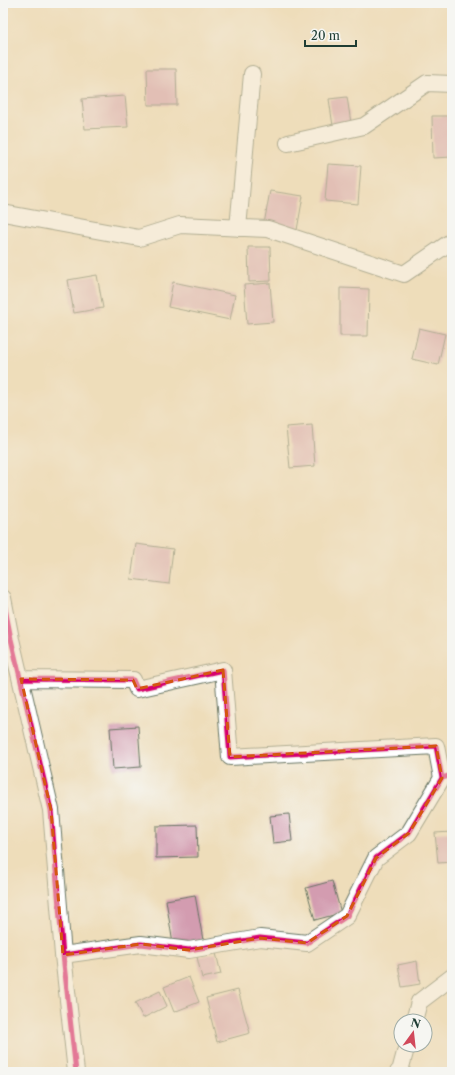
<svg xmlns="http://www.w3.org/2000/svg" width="455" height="1075" font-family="'Libre Caslon Text',serif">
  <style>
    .building { fill: #d39cb0 }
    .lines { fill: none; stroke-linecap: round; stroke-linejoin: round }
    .street-casing { stroke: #677563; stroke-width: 18 }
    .street { stroke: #fff; stroke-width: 16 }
    .cycleway-casing { stroke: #f6f6f2; stroke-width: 8 }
    .cycleway { stroke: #d6006c; stroke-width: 5 }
    .marked { fill: none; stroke: #d45610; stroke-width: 3; stroke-dasharray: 8 5; stroke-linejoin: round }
  </style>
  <rect width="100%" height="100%" fill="#f6f6f2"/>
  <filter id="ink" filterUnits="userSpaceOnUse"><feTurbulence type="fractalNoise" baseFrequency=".025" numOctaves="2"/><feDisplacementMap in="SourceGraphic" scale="8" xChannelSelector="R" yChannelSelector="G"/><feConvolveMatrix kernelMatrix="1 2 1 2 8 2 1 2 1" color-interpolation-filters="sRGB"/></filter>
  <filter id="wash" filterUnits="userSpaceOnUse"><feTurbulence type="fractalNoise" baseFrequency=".012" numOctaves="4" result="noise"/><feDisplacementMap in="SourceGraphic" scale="16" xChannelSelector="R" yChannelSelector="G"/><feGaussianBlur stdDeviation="0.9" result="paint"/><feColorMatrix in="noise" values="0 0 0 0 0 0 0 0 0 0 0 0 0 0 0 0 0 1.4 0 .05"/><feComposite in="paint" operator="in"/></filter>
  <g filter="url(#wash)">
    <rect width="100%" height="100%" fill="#eeddba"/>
    <g id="blocks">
      <path class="building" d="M147 69H176L177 105H148Z
        M125 96 128 127 85 129 82 99Z
        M347 97 351 123 333 126 329 99Z
        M432 116H452V157L433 158Z
        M328 164 361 166 358 204 325 201Z
        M270 191 303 196 297 230 264 224Z
        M248 247H270L271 281 249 282Z
        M97 275 103 308 74 313 68 280Z
        M173 282 235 295 230 320 168 307Z
        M270 283 273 322 247 324 244 285Z
        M340 288 369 289 368 336H340Z
        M419 328 445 334 438 365 412 359Z
        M312 425 315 466 290 468 286 427Z
        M136 544 173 549 169 584 131 579Z
        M138 726 141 767 113 769 110 728Z
        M289 814 292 841 273 843 270 816Z
        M197 825 198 857 156 858V826Z
        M452 832V862L438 863 435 833Z
        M332 881 341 913 315 920 306 888Z
        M195 895 203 940 173 944 166 900Z
        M216 953 221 974 202 978 197 957Z
        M417 961 420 984 402 987 398 965Z
        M189 977 199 1002 174 1012 164 987Z
        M238 990 250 1033 217 1042 206 998Z
        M160 991 167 1006 143 1018 135 1003Z"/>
    </g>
  </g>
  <g filter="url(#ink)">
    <use href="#blocks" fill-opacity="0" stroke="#677563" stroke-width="1"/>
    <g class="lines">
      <defs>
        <path id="street" d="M288 143 364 126 427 83 452 84
          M3 213 139 238 180 225 268 229 404 274 452 241
          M238 228 252 74
          M3 598 11 639 51 810 63 955 76 1072
          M21 679 133 680 137 689 223 670 230 757 436 746 442 778
          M63 955 141 944 189 950 260 938 307 943 347 916 376 858 409 833 442 778 452 775
          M414 1021 419 1002 452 977
          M398 1072 400 1071 407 1045"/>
      </defs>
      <use href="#street" class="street-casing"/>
      <use href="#street" class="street"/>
      <defs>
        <path id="cycleway" d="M3 598 11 639 51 810 63 955 76 1072
          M21 679 133 680 137 689 223 670 230 757 436 746 442 778
          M63 955 141 944 189 950 260 938 307 943 347 916 376 858 409 833 442 778 452 775"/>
      </defs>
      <use href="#cycleway" class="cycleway-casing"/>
      <use href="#cycleway" class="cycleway"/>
    </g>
  </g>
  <path d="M0 0H455V1075H0ZM223 670 230 757 436 746 442 778 409 833 376 858 347 916 307 943 260 938 189 950 141 944 63 955 51 810 21 679 133 680 137 689Z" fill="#eeddba" fill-opacity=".55" fill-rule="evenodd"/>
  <path class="marked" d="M223 670 230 757 436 746 442 778 409 833 376 858 347 916 307 943 260 938 189 950 141 944 63 955 51 810 21 679 133 680 137 689Z"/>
  <rect width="455" height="1075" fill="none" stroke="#f6f6f2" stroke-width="16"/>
  <g transform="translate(413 1033) rotate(15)"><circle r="19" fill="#f6f6f2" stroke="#a0aca6"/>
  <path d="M0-3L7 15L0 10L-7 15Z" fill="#d1495b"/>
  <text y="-6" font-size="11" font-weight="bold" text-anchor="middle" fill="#1f3d34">N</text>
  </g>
  <path d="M305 40v6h51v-6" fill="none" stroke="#1f3d34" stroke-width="2"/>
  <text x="311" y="40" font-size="12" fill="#1f3d34" stroke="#f6f6f2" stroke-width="3" paint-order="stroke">20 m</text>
</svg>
